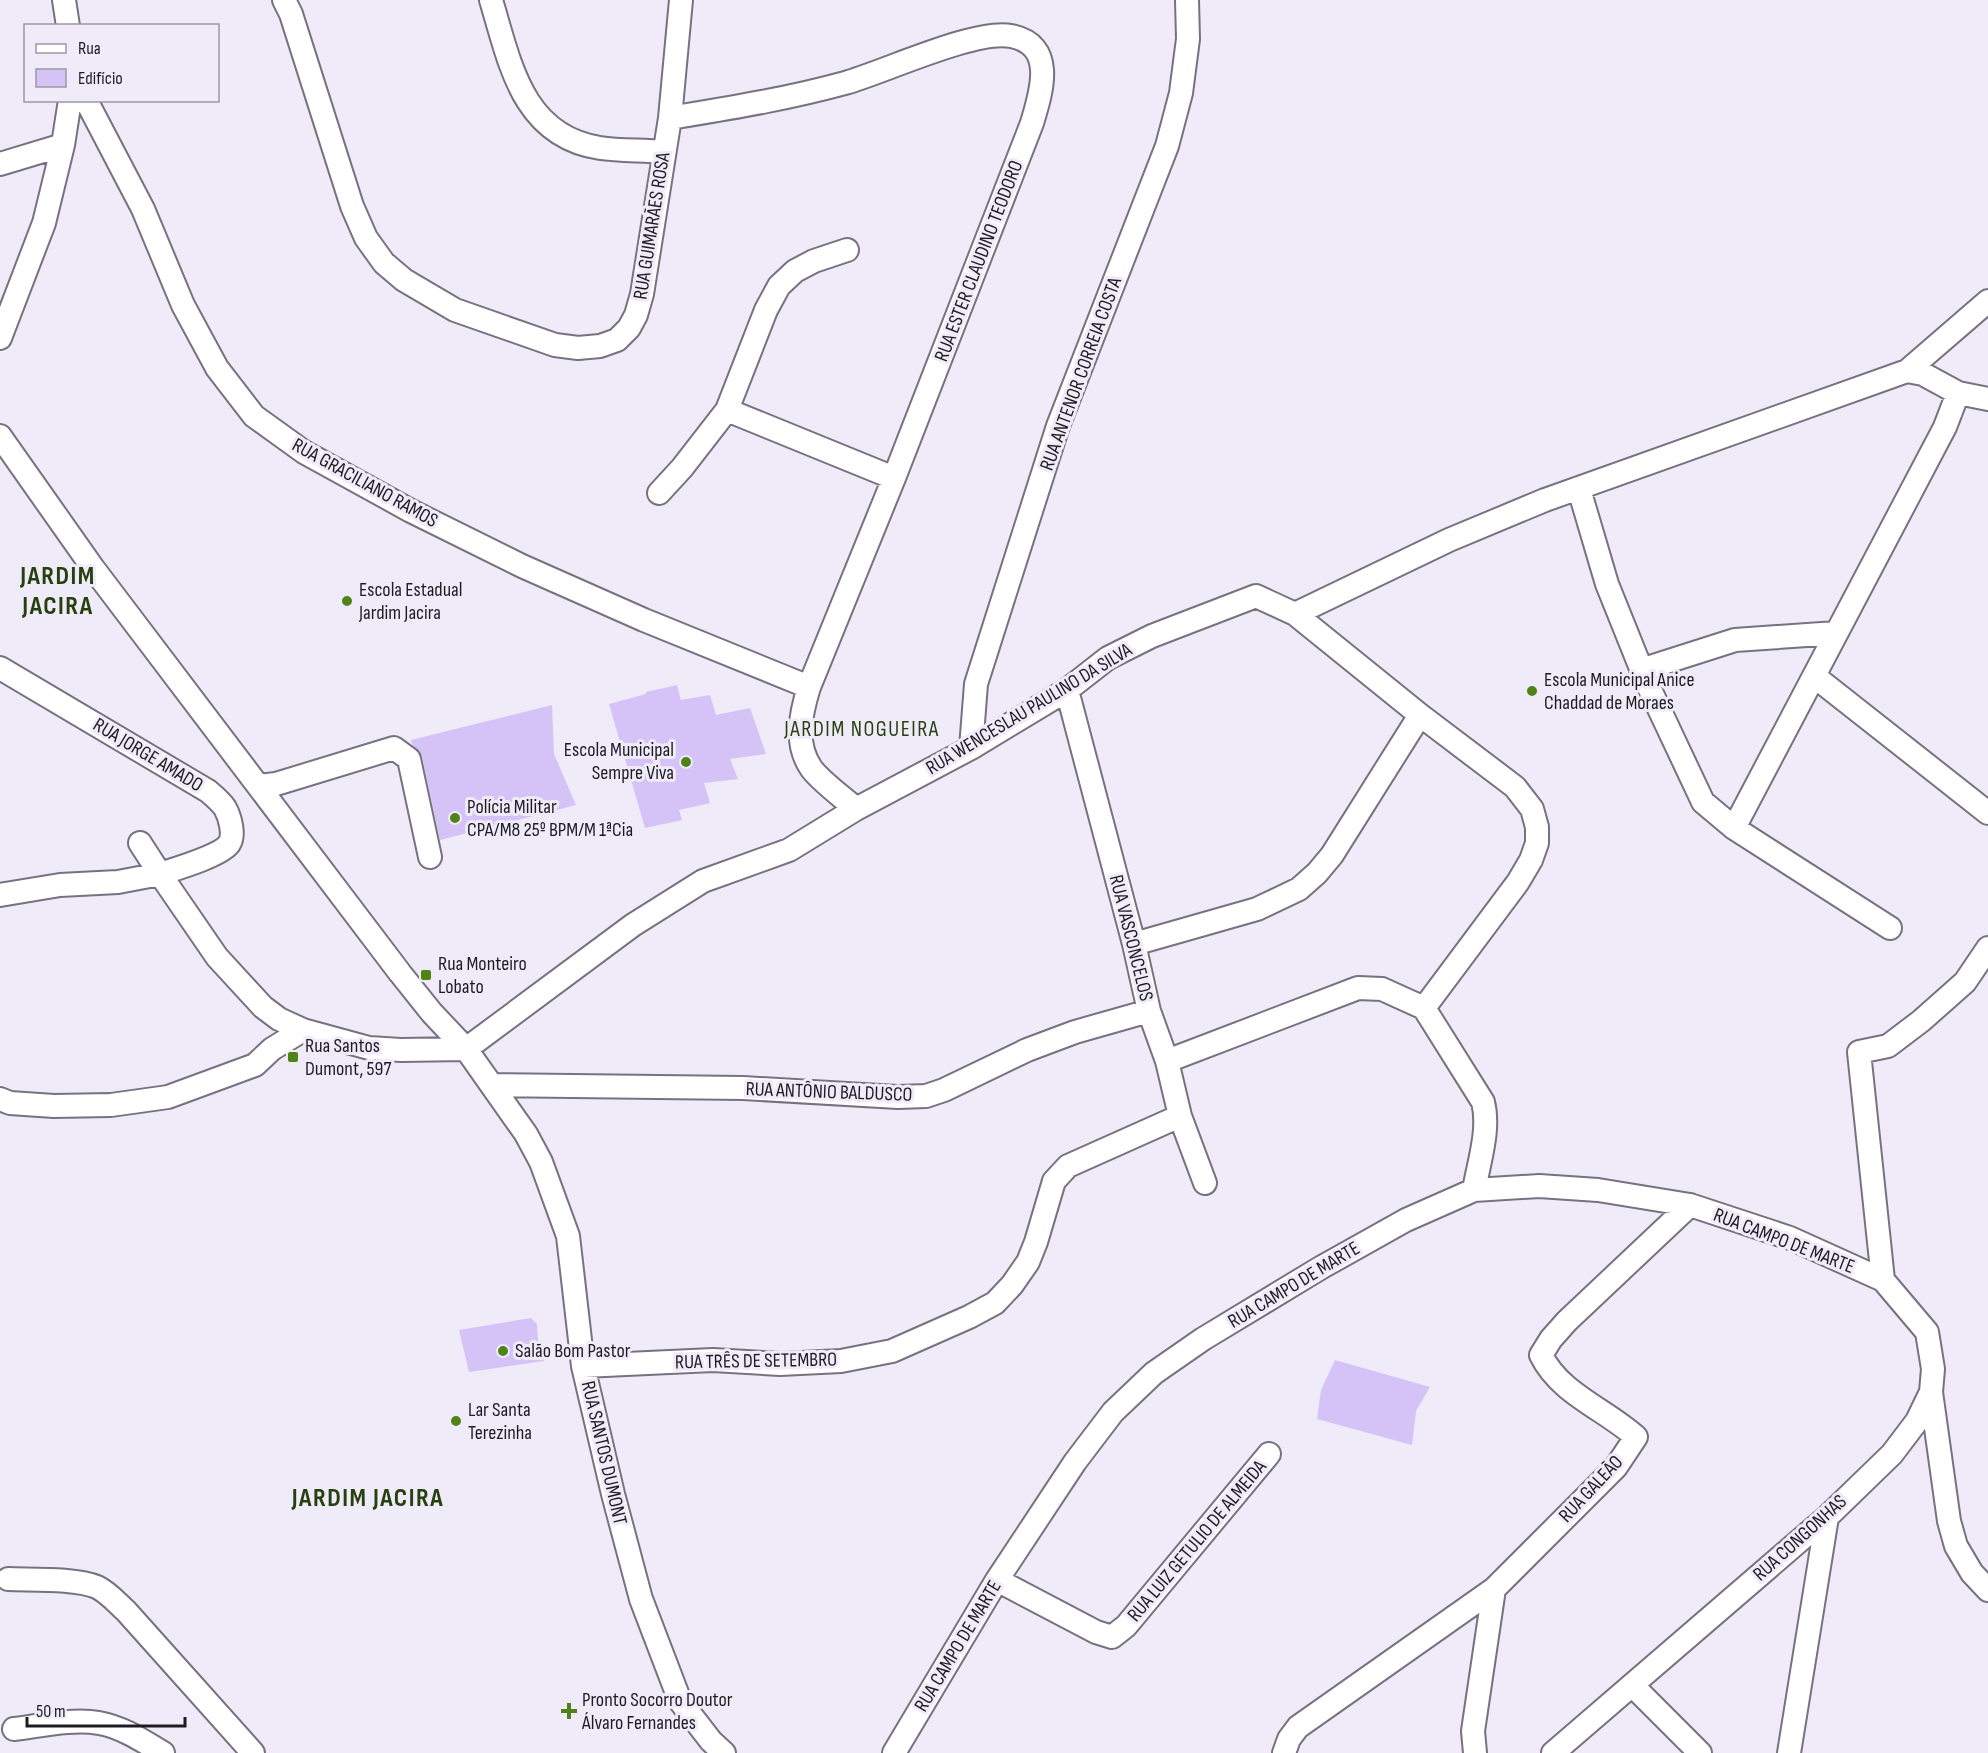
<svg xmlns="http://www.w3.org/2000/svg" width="1988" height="1753" font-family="'Sofia Sans Condensed',sans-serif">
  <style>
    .building { fill: #d5c2f7 }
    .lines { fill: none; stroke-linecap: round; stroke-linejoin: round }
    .minor-casing { stroke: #76727f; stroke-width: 26 }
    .minor { stroke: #fff; stroke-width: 22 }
    .poi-dot { fill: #4f8318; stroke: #f0ebf9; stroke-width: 2 }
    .labels { text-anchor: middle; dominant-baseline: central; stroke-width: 6; stroke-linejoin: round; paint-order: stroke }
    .street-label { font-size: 20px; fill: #1e1c21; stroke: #f0ebf9 }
    .poi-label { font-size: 20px; fill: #1e1c21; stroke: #f0ebf9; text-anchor: start }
    .quarter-label { font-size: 22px; letter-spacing: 1.5px; fill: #27400f; stroke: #f0ebf9 }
    .district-label { font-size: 26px; font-weight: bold; letter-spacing: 1.5px; fill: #27400f; stroke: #f0ebf9 }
  </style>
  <rect width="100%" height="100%" fill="#f0ebf9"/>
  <path class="building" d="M677 685 681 700 710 695 716 715 750 708 766 754 730 759 738 779 704 783 710 803 679 810 682 820 645 828 609 704 646 694V692Z
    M552 705 554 754 576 805 440 840 422 756 412 744 411 740Z
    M531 1318 537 1324 538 1341 544 1361 469 1372 459 1330Z
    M1335 1360 1430 1387 1416 1411 1412 1445 1317 1419 1321 1390Z"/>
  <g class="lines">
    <defs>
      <path id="minor" d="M64 0 68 26
        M284 0 291 14 352 206 366 238 384 263 404 280 455 310 555 345 578 348 600 346 617 340 629 328 636 315 642 294 670 118 681 0
        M491 0C510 63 522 136 600 148 620 151 642 150 664 152
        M86 100 143 209 183 305 217 368 254 416 304 452 411 511 522 566 644 620 809 687
        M670 118C730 108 787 99 845 83 884 72 975 29 1011 36 1057 45 1041 93 1032 123L894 478 809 687C801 713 794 743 811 768 820 781 844 798 856 809
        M0 164 63 145
        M0 338 44 223 63 145 70 100
        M1907 371 1988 301
        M727 410 894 478
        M0 436 93 568 400 973 432 1013 466 1049 526 1134 541 1162 568 1236 583 1366 613 1494 641 1599 680 1701 711 1741 724 1753
        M1579 489 1607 584 1646 681 1703 802 1734 828 1890 928
        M659 493 682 468 727 410 766 310 779 286 795 271 814 261 847 250
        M1295 614 1449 540 1545 500 1907 371 1923 374 1958 393 1988 399
        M0 668 208 791C214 796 221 802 225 808 230 817 235 835 229 844 220 856 175 869 160 874L140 843
        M1641 670 1735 640 1836 633
        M1814 676 1988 813
        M1067 690 1134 944 1149 1011 1167 1061 1180 1116 1205 1183
        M971 748 976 684 1058 426 1167 146 1181 93 1188 39 1187 0
        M259 786 276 784 394 748 409 759 430 857
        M1734 828 1945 427 1958 393
        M0 895 60 885 118 882 160 874 217 957 263 1007 279 1019 303 1030 369 1048 401 1050 466 1049
        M1134 944 1257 909 1299 889 1317 873 1332 855 1420 715
        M1424 1008 1483 1102C1490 1129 1479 1162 1474 1190
        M466 1049 633 925 703 881 789 850 856 809 971 748 1067 690 1108 658 1152 636 1256 596 1295 614 1420 715 1515 787 1532 809 1537 827V843L1531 860 1518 882 1424 1008
        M1167 1061 1358 988 1382 989 1424 1008
        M492 1085 743 1088 898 1097 926 1096 944 1090 1027 1050 1075 1032 1149 1011
        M0 1099 10 1103 54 1106 111 1105 168 1097 255 1065 272 1049 303 1030
        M1883 1280 1859 1052 1888 1046 1921 1021 1965 982 1988 948
        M583 1366 713 1360 780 1364 841 1361 892 1351 969 1317 995 1303 1012 1285 1028 1262 1036 1242 1054 1181 1068 1166 1180 1116
        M1931 1392 1949 1521 1956 1546 1972 1573 1988 1590
        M8 1579C32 1580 76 1578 97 1587 109 1593 117 1603 126 1611L253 1753
        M997 1580 1096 1632 1112 1637 1126 1626 1269 1454
        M1632 1685 1700 1753
        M14 1729C39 1726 74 1718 99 1723 122 1727 143 1741 163 1753
        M894 1753 997 1580 1075 1462 1113 1412 1154 1373 1203 1339 1322 1267 1406 1220 1474 1190 1539 1186 1598 1190 1690 1205 1790 1238 1883 1280 1927 1332 1933 1369 1931 1392 1917 1421 1892 1454 1827 1517 1553 1753
        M1284 1753 1289 1739 1298 1727 1494 1589 1616 1467 1636 1437C1605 1409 1560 1394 1541 1355L1551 1339 1567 1321 1690 1205
        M1475 1753 1473 1731 1494 1589
        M1789 1753 1827 1517"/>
    </defs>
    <use href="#minor" class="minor-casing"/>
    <use href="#minor" class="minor"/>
  </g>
  <g class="poi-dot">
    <circle cx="347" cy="601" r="6"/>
    <circle cx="1532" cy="691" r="6"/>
    <circle cx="686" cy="762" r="6"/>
    <circle cx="455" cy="818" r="6"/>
    <rect x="420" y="969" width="12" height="12" rx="3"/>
    <rect x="287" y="1051" width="12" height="12" rx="3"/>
    <circle cx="503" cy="1351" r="6"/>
    <circle cx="456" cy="1421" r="6"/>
    <path d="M566 1702h6v6h6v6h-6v6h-6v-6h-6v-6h6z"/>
  </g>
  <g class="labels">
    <g class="street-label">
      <text transform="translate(652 226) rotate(-81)">RUA GUIMARÃES ROSA</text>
      <text transform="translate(979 261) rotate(-69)">RUA ESTER CLAUDINO TEODORO</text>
      <text transform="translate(1081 374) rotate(-70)">RUA ANTENOR CORREIA COSTA</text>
      <text transform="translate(365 483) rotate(29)">RUA GRACILIANO RAMOS</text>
      <text transform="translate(1029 709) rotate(-31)">RUA WENCESLAU PAULINO DA SILVA</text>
      <text transform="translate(148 755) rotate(31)">RUA JORGE AMADO</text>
      <text transform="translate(1131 938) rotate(76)">RUA VASCONCELOS</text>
      <text transform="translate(829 1092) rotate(2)">RUA ANTÔNIO BALDUSCO</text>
      <text transform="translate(1784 1241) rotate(21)">RUA CAMPO DE MARTE</text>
      <text transform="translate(1294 1285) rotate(-31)">RUA CAMPO DE MARTE</text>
      <text transform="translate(756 1361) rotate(-1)">RUA TRÊS DE SETEMBRO</text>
      <text transform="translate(604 1453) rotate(77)">RUA SANTOS DUMONT</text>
      <text transform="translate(1591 1489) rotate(-47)">RUA GALEÃO</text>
      <text transform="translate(1800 1538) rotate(-42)">RUA CONGONHAS</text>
      <text transform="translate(1197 1541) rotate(-50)">RUA LUIZ GETULIO DE ALMEIDA</text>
      <text transform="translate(958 1646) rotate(-59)">RUA CAMPO DE MARTE</text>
    </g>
    <g class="poi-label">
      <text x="359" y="590">Escola Estadual<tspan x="359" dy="23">Jardim Jacira</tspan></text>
      <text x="1544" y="680">Escola Municipal Anice<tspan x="1544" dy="23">Chaddad de Moraes</tspan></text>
      <text x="674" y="750" text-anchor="end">Escola Municipal<tspan x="674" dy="23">Sempre Viva</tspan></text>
      <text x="467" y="807">Polícia Militar<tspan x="467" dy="23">CPA/M8 25º BPM/M 1ªCia</tspan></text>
      <text x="438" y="964">Rua Monteiro<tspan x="438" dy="23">Lobato</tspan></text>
      <text x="305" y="1046">Rua Santos<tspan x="305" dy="23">Dumont, 597</tspan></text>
      <text x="515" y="1351">Salão Bom Pastor</text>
      <text x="468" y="1410">Lar Santa<tspan x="468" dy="23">Terezinha</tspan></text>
      <text x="582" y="1700">Pronto Socorro Doutor<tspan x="582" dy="23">Álvaro Fernandes</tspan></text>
    </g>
    <g class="quarter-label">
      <text x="862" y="729">JARDIM NOGUEIRA</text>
    </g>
    <g class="district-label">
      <text x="58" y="576">JARDIM<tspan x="58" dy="30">JACIRA</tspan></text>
      <text x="368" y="1498">JARDIM JACIRA</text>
    </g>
  </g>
  <rect x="24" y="24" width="195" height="78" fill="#f0ebf9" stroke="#9c98a3" stroke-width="1.5"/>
  <rect x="36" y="44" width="30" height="9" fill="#ffffff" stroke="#9c98a3" stroke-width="1.5"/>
  <text x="78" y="54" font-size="18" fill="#1e1c21">Rua</text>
  <rect x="36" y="69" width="30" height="18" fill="#d5c2f7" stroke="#9c98a3" stroke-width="1.5"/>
  <text x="78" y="84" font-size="18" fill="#1e1c21">Edifício</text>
  <path d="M27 1717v9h158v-9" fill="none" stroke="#1e1c21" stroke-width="3"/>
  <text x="36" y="1717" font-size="18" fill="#1e1c21" stroke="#f0ebf9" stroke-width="4.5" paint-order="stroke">50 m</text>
</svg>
